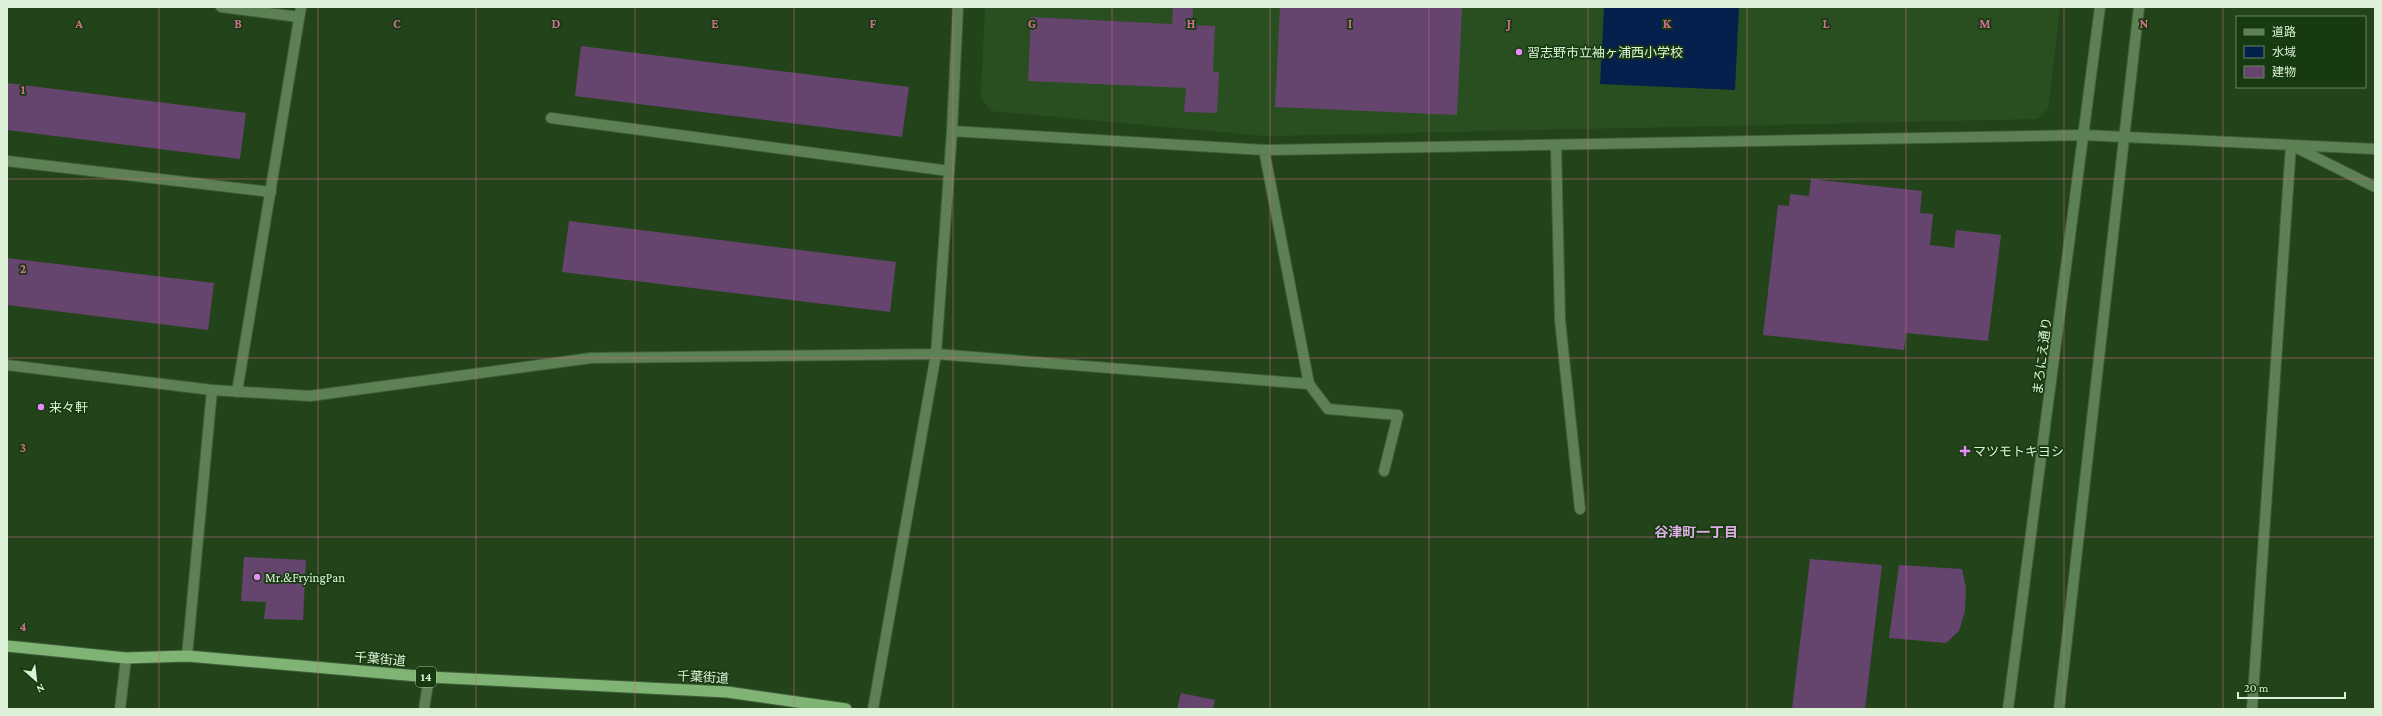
<svg xmlns="http://www.w3.org/2000/svg" width="2382" height="716" font-family="'Crimson Pro','Noto Sans JP',serif">
  <style>
    .built { fill: #294f21 }
    .water { fill: #05204c }
    .building { fill: #65446d }
    .lines { fill: none; stroke-linecap: round; stroke-linejoin: round }
    .service-casing { stroke: #3f5e3a; stroke-width: 12 }
    .minor-casing { stroke: #3f5e3a; stroke-width: 12 }
    .tertiary-casing { stroke: #3f5e3a; stroke-width: 12 }
    .trunk-casing { stroke: #3f5e3a; stroke-width: 13 }
    .service { stroke: #5d8155; stroke-width: 10 }
    .minor { stroke: #5d8155; stroke-width: 10 }
    .tertiary { stroke: #5d8155; stroke-width: 10 }
    .trunk { stroke: #80b475; stroke-width: 11 }
    .grid { fill: none; stroke: #cd6f8d; stroke-width: 1; stroke-opacity: 0.55 }
    .poi-dot { fill: #e98dfe; stroke: #183a10; stroke-width: 1.5 }
    .labels { text-anchor: middle; dominant-baseline: central; stroke-width: 3.5; stroke-linejoin: round; paint-order: stroke }
    .shield { fill: #183a10; stroke: #a2ba9d; stroke-width: 1 }
    .shield-label { font-size: 12px; font-weight: bold; fill: #ddf1d9 }
    .poi-label { font-size: 13px; fill: #ddf1d9; stroke: #183a10; text-anchor: start }
    .street-label { font-size: 13px; fill: #ddf1d9; stroke: #183a10 }
    .neighbourhood-label { font-size: 14px; font-weight: bold; fill: #dfadea; stroke: #183a10 }
    .grid-label { font-size: 13px; text-anchor: middle; font-weight: bold; fill: #cd6f8d; stroke: #183a10; stroke-width: 3.5; stroke-linejoin: round; paint-order: stroke }
  </style>
  <rect width="100%" height="100%" fill="#23441b"/>
  <path class="built" d="M985 7H2060L2048 109 2037 119 1265 136 991 111 981 97Z"/>
  <path class="water" d="M1604 7H1739L1735 90 1600 84Z"/>
  <path class="building" d="M1173 7H1193L1192 25 1215 26 1213 72H1219L1217 113 1184 112 1186 88 1028 81 1031 17 1172 24Z
    M1280 7H1462L1457 115 1275 107Z
    M581 46 909 87 902 137 575 96Z
    M7 83 246 113 240 159 7 130Z
    M1811 179 1922 191 1920 213 1933 214 1930 245 1954 248 1956 230 2001 235 1988 341 1906 333 1904 350 1763 335 1778 205 1789 206 1790 194 1809 196Z
    M569 221 896 262 890 312 562 272Z
    M7 258 214 283 208 330 7 305Z
    M244 557 306 560 303 620 264 619 266 602 241 601Z
    M1810 559 1882 565 1865 709H1792Z
    M1899 565 1962 569 1966 588 1965 611 1959 631 1946 643 1889 638Z
    M1181 693 1215 700 1213 709H1177Z"/>
  <g class="lines">
    <defs>
      <path id="service" d="M221 7 299 17
        M551 118 949 171
        M1556 146 1560 320 1580 509
        M7 161 271 192
        M1309 384 1328 409 1398 415 1384 471
        M187 656 212 390
        M120 709 126 658
        M2252 709 2291 145"/>
      <path id="minor" d="M952 131 1264 150 2084 135 2375 149
        M2295 147 2375 187
        M7 365 212 390 310 396 591 358 936 354 1309 384 1264 150
        M237 392 301 7
        M424 709 429 677
        M873 709 936 354 952 131 958 7"/>
      <path id="tertiary" d="M2008 709 2100 7
        M2059 709 2139 7"/>
      <path id="trunk" d="M7 646 126 658 187 656 429 677 727 692 846 709"/>
    </defs>
    <use href="#service" class="service-casing"/>
    <use href="#minor" class="minor-casing"/>
    <use href="#tertiary" class="tertiary-casing"/>
    <use href="#trunk" class="trunk-casing"/>
    <use href="#service" class="service"/>
    <use href="#minor" class="minor"/>
    <use href="#tertiary" class="tertiary"/>
    <use href="#trunk" class="trunk"/>
  </g>
  <path class="grid" d="M159 7V709M318 7V709M476 7V709M635 7V709M794 7V709M953 7V709M1112 7V709M1270 7V709M1429 7V709M1588 7V709M1747 7V709M1906 7V709M2064 7V709M2223 7V709M7 179H2375M7 358H2375M7 537H2375"/>
  <g class="poi-dot">
    <circle cx="1519" cy="52" r="4"/>
    <circle cx="41" cy="407" r="4"/>
    <path d="M1963 445h4v4h4v4h-4v4h-4v-4h-4v-4h4z"/>
    <circle cx="257" cy="577" r="4"/>
  </g>
  <g class="labels">
    <rect class="shield" x="416" y="667" width="20" height="20" rx="3"/>
    <g class="shield-label">
      <text x="426" y="677">14</text>
    </g>
    <g class="poi-label">
      <text x="1527" y="52">習志野市立袖ヶ浦西小学校</text>
      <text x="49" y="407">来々軒</text>
      <text x="1973" y="451">マツモトキヨシ</text>
      <text x="265" y="577">Mr.&amp;FryingPan</text>
    </g>
    <g class="street-label">
      <text transform="translate(2042 356) rotate(-83)">まろにえ通り</text>
      <text transform="translate(380 659) rotate(5)">千葉街道</text>
      <text transform="translate(703 677) rotate(3)">千葉街道</text>
    </g>
    <g class="neighbourhood-label">
      <text x="1696" y="532">谷津町一丁目</text>
    </g>
  </g>
  <g class="grid-label">
    <text x="79" y="28">A</text>
    <text x="238" y="28">B</text>
    <text x="397" y="28">C</text>
    <text x="556" y="28">D</text>
    <text x="715" y="28">E</text>
    <text x="873" y="28">F</text>
    <text x="1032" y="28">G</text>
    <text x="1191" y="28">H</text>
    <text x="1350" y="28">I</text>
    <text x="1509" y="28">J</text>
    <text x="1667" y="28">K</text>
    <text x="1826" y="28">L</text>
    <text x="1985" y="28">M</text>
    <text x="2144" y="28">N</text>
    <text x="23" y="94">1</text>
    <text x="23" y="273">2</text>
    <text x="23" y="452">3</text>
    <text x="23" y="631">4</text>
  </g>
  <rect width="2382" height="716" fill="none" stroke="#ddf1d9" stroke-width="16"/>
  <rect x="2236" y="16" width="130" height="72" fill="#183a10" stroke="#678360"/>
  <rect x="2244" y="29" width="20" height="6" fill="#5d8155" stroke="#678360"/>
  <text x="2272" y="36" font-size="12" fill="#ddf1d9">道路</text>
  <rect x="2244" y="46" width="20" height="12" fill="#05204c" stroke="#678360"/>
  <text x="2272" y="56" font-size="12" fill="#ddf1d9">水域</text>
  <rect x="2244" y="66" width="20" height="12" fill="#65446d" stroke="#678360"/>
  <text x="2272" y="76" font-size="12" fill="#ddf1d9">建物</text>
  <g transform="translate(36 680) rotate(152)" stroke="#183a10" stroke-width="3" paint-order="stroke">
  <path d="M0-3L7 15L0 10L-7 15Z" fill="#ddf1d9"/>
  <text y="-6" font-size="11" font-weight="bold" text-anchor="middle" fill="#ddf1d9">N</text>
  </g>
  <path d="M2238 692v6h107v-6" fill="none" stroke="#ddf1d9" stroke-width="2"/>
  <text x="2244" y="692" font-size="12" fill="#ddf1d9" stroke="#183a10" stroke-width="3" paint-order="stroke">20 m</text>
</svg>
